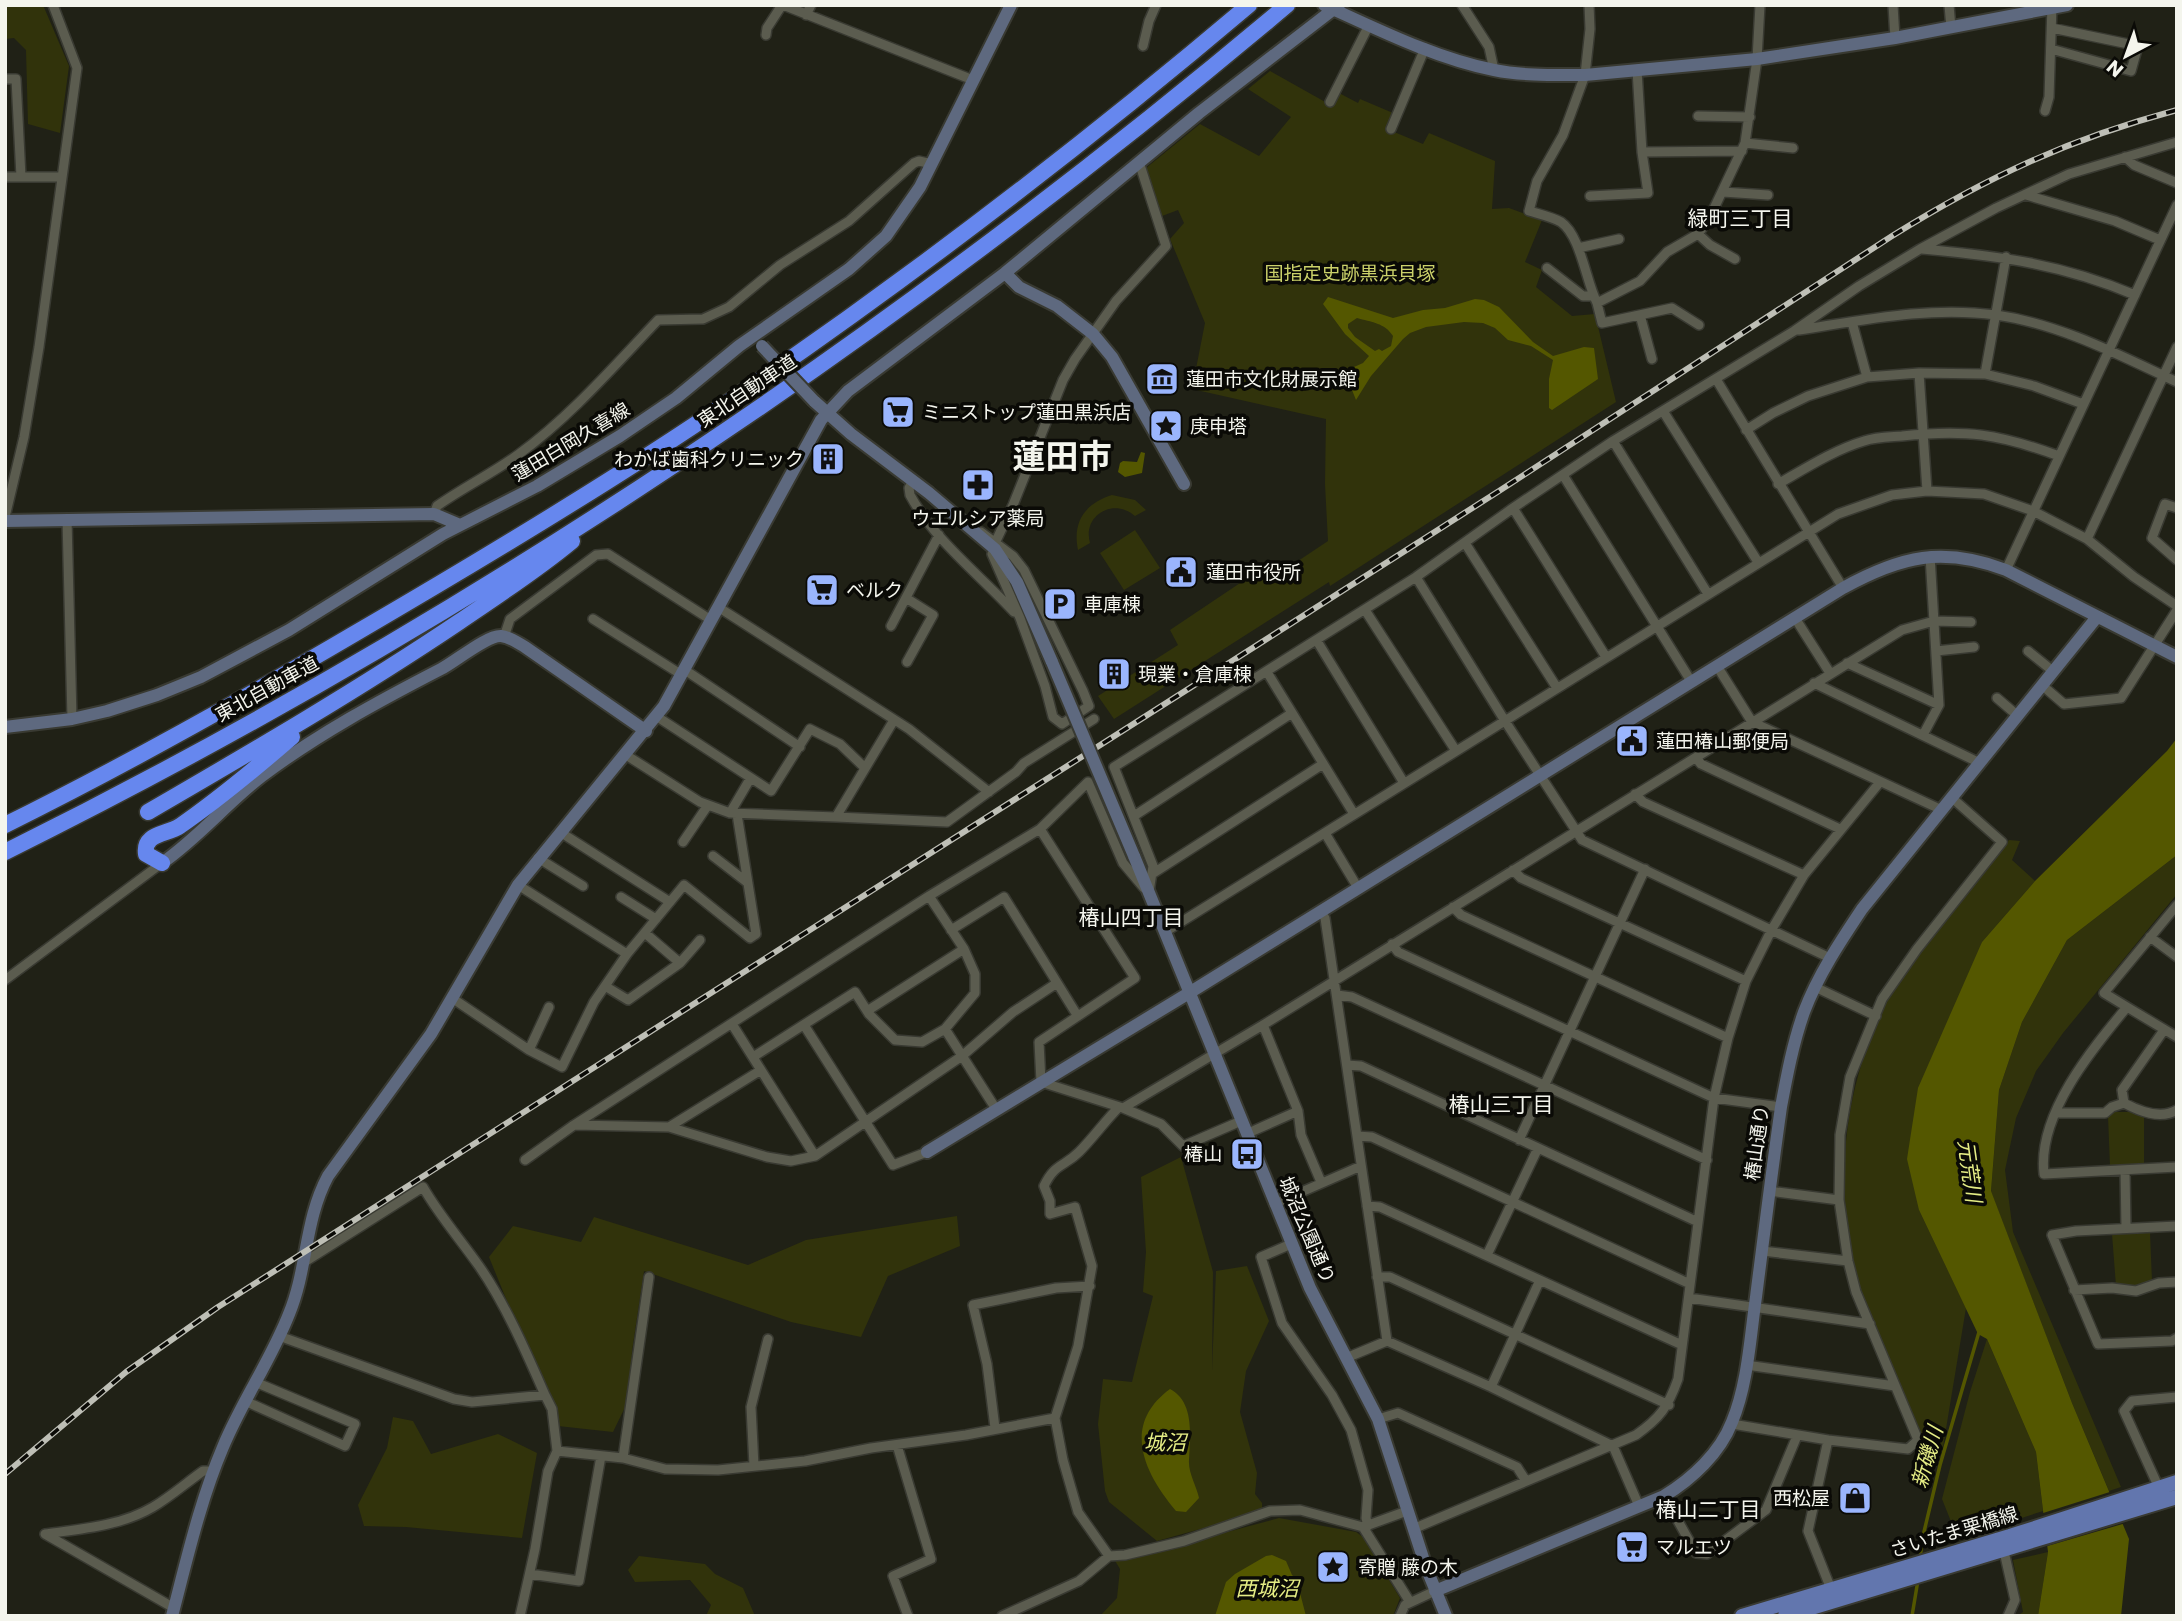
<svg xmlns="http://www.w3.org/2000/svg" width="2182" height="1621" font-family="Poppins,'Noto Sans JP',sans-serif">
  <style>
    .green { fill: #31330b }
    .water { fill: #545700; fill-rule: evenodd }
    .pier { fill: #202116 }
    .lines { fill: none; stroke-linecap: round; stroke-linejoin: round }
    .stream { stroke: #545700; stroke-width: 3.5 }
    .street-casing { stroke: #393a32; stroke-width: 12 }
    .secondary-casing { stroke: #393a32; stroke-width: 16 }
    .primary-casing { stroke: #393a32; stroke-width: 18 }
    .highway-casing { stroke: #393a32; stroke-width: 19 }
    .street { stroke: #5b5c4f; stroke-width: 9 }
    .secondary { stroke: #5e697f; stroke-width: 12 }
    .primary { stroke: #6276ae; stroke-width: 14 }
    .highway { stroke: #6687ee; stroke-width: 16 }
    .rail-casing { stroke: #bebfb6; stroke-width: 6 }
    .rail { stroke: #0a0a06; stroke-width: 3.5; stroke-dasharray: 10; stroke-linecap: butt }
    .secondary-bridge-casing { stroke: #393a32; stroke-width: 16; stroke-linecap: butt }
    .secondary-bridge { stroke: #5e697f; stroke-width: 12 }
    .labels { text-anchor: middle; dominant-baseline: central; stroke-width: 7; stroke-linejoin: round; paint-order: stroke }
    .park-label { font-size: 19px; fill: #cbd16a; stroke: #0a0a06 }
    .poi-label { font-size: 19px; fill: #f4f5ed; stroke: #0a0a06; text-anchor: start }
    .street-label { font-size: 19px; fill: #f4f5ed; stroke: #0a0a06 }
    .neighbourhood-label { font-size: 21px; fill: #f4f5ed; stroke: #0a0a06 }
    .water-label { font-size: 21px; font-style: italic; fill: #e5ed85; stroke: #0a0a06 }
    .town-label { font-size: 33px; font-weight: bold; fill: #f4f5ed; stroke: #0a0a06 }
  </style>
  <rect width="100%" height="100%" fill="#202116"/>
  <path class="green" d="M5 5H43L69 66 60 133 28 124 26 50 14 38 5 39Z
    M1270 71 1327 103 1339 93 1358 103 1360 99 1393 113 1387 129 1423 144 1429 133 1495 161 1492 209 1509 208 1542 220 1525 262 1542 270 1536 287 1572 316 1595 314 1616 402 1330 586 1329 582 1114 719 1098 696 1178 645 1170 630 1249 577 1253 581 1272 568 1277 575 1328 541 1325 484 1326 419 1192 389 1205 323 1170 239 1184 223 1178 210 1162 216 1146 168 1200 124 1259 156 1291 117 1248 89Z
    M1112 495 1135 500 1146 510 1135 516C1114 497 1082 515 1090 543L1078 550C1072 521 1086 503 1112 495Z
    M1135 530 1160 568 1124 590 1100 553Z
    M2009 840 2020 841 2012 860 2035 881 1982 942 1919 1210 1966 1308 1943 1447 1926 1444C1903 1391 1874 1338 1859 1283 1833 1193 1842 1094 1883 1009 1897 980 1919 952 1940 927 1963 898 1986 869 2009 840Z
    M2177 855V894L2063 1033 2036 1071 2016 1118 2005 1170 2013 1232 2121 1487 2109 1491 2072 1403 1991 1192 1999 1090 2022 1022 2067 940Z
    M2114 1112H2135L2144 1117V1165L2110 1166 2108 1116Z
    M1181 1157 1213 1272 1212 1371 1216 1271 1247 1266 1269 1321 1246 1371 1240 1412 1257 1473 1255 1494 1262 1503V1512L1157 1541 1109 1502 1105 1491 1098 1424 1103 1379 1132 1382 1153 1296 1143 1292 1146 1252 1141 1177Z
    M957 1216 960 1246 888 1276 861 1337 791 1322 644 1271 632 1351 630 1397 613 1432 558 1426 489 1257 513 1226 581 1242 594 1217 748 1265 806 1240Z
    M2150 1233 2152 1281 2145 1285 2116 1286 2112 1234Z
    M1987 1339 2036 1452 2043 1511 1958 1539 1942 1499 1970 1392Z
    M393 1417 413 1421 431 1454 498 1434 537 1453 522 1538 406 1527 364 1526 358 1505 387 1448Z
    M1279 1518 1356 1532 1363 1537 1400 1598 1393 1616H1100L1117 1598 1120 1569 1114 1559 1139 1556Z
    M2048 1552 2038 1616H2017L2023 1612 2013 1560Z
    M639 1556 705 1564 715 1574 743 1588 755 1616H706L711 1605 690 1580 635 1582 628 1570Z"/>
  <path class="water" d="M1328 297 1393 318 1423 310 1445 308 1475 299 1484 300 1499 307 1533 342 1553 356 1584 347 1594 348 1598 379 1552 410 1549 408V379L1553 360 1531 346 1508 340 1495 328 1483 323 1464 322 1426 327 1410 333 1403 339 1371 376 1356 400 1352 390 1356 386 1354 367 1363 363 1369 356 1345 334 1323 304ZM1357 318C1371 322 1385 323 1393 336L1391 346 1382 351 1379 349 1375 351 1355 337 1348 328V324Z
    M1141 452 1145 453 1142 473 1125 477 1118 472 1120 463 1123 461 1137 462Z
    M2177 738V855L2067 940 2022 1022 1999 1090 1991 1191 2072 1403 2129 1539 2121 1616H2038L2048 1552 2036 1452 1987 1339 1978 1334 1919 1210 1907 1159 1918 1088 1982 942 2035 881 2167 751Z
    M1170 1389C1195 1402 1190 1437 1189 1460 1188 1473 1197 1487 1199 1498L1186 1512 1176 1511C1144 1473 1121 1425 1170 1389Z
    M1272 1555 1286 1561 1292 1575 1302 1584 1300 1593 1306 1616H1215L1226 1582 1235 1574 1266 1556Z"/>
  <path class="pier" d="M2113 1491 2126 1523 2044 1547 2040 1514Z"/>
  <g class="lines">
    <path class="stream" d="M1920 1558 1923 1536 1940 1465 1979 1332
      M1912 1616 1918 1580"/>
    <defs>
      <path id="street" d="M783 5 973 80
        M1462 5 1489 47 1494 70
        M1589 5 1590 29 1585 75 1563 135 1537 181 1529 211C1539 214 1552 217 1561 222 1581 236 1586 282 1597 303L1640 281 1667 252 1698 234 1709 219 1745 143 1757 59 1760 5
        M1893 5 1895 38
        M1949 5 1951 28
        M806 15 811 5
        M766 35 767 28 782 5
        M1143 46 1149 21 1156 5
        M2051 49 2131 71 2138 46 2052 28
        M1637 70 1642 152 1742 151
        M5 79H16L21 177
        M1330 102 1369 25
        M2045 111 2049 97 2052 5
        M1698 116 1750 117
        M1391 129 1425 48
        M1745 143 1793 148
        M2125 157 2134 165 2177 183
        M5 177H61
        M1723 192 1768 195
        M2026 195 2115 221 2160 240
        M1590 196 1648 193 1642 152
        M1698 234 1710 245 1735 259
        M1578 248 1619 239
        M1922 249C2000 256 2062 264 2135 295
        M1547 268 1583 296H1593
        M1597 303 1602 323 1672 308 1699 325
        M1640 315 1652 359
        M1852 322 1867 377
        M1799 330C1864 320 1930 306 1996 315 2060 324 2119 355 2177 382
        M1919 373 1927 491
        M1985 374 2006 257
        M1716 379 1843 588
        M1663 411 1758 562
        M1746 430 1773 413 1808 396 1867 377 1919 373 1985 374 2034 386 2083 404
        M1613 441 1708 594
        M1563 475 1691 681
        M913 481 909 488 910 495C935 541 979 574 1014 612
        M1778 484C1806 468 1834 450 1864 441 1876 437 1890 437 1902 436 1966 429 1999 434 2059 456
        M1513 508 1606 657
        M2177 508 2165 504 2152 538 2177 560
        M434 514 437 506C464 487 493 473 519 454 571 416 614 366 658 320L703 319 729 307 780 265 849 221 914 163 919 161 932 164
        M5 517 24 437 39 347 77 68 53 5
        M67 519 72 719
        M981 532 1013 556 1024 570 1083 691 1089 706 1062 724 1053 717 1045 686 1020 618 992 554
        M2087 539 2177 347
        M996 541 1013 505 1063 380 1075 359 1116 301 1166 246 1139 162
        M1465 543 1557 688
        M2006 570 2177 205
        M1416 577 1505 721 1582 840 1830 958
        M906 598 933 615 907 662
        M718 607 909 729 989 792
        M1365 610 1456 751
        M1795 618 1830 673
        M593 619 682 675
        M891 626 939 535
        M504 637 510 619 596 555 608 554 711 620
        M1317 641 1404 783
        M1936 651 1974 647
        M2028 651 2054 672
        M1847 663 1939 705
        M1717 666 1752 722 1942 810
        M685 670 800 747
        M1267 672 1354 814
        M1814 683 1980 763
        M2043 686 2064 704 2121 698 2177 610
        M1997 698 2018 716
        M656 716 771 791 810 729 840 744 865 768
        M894 720 836 817 947 822 1016 772 1024 763 1094 719
        M1923 735 1939 705 1930 556
        M626 755 700 802 730 813 836 817
        M1696 758 1701 764 1840 829
        M1635 794 1643 802 1804 875
        M730 813 750 779
        M1134 816 1292 713
        M1040 829 1135 978 1039 1042 1041 1082 1123 1108 1161 1124 1183 1146 1241 1121
        M560 832 670 902
        M1325 833 1358 888
        M683 842 708 805
        M713 856 748 883
        M538 858 583 886
        M1513 870 1521 878 1746 981
        M1152 874 1323 764
        M518 885 627 954
        M1149 892 1153 866 1114 767 1416 577 1513 508 1613 441 1794 331 1859 286 1920 249 1996 208 2069 174 2177 142
        M621 897 656 919
        M1453 907 1461 915 1728 1038
        M1320 911 1325 918 1387 1341
        M951 930 1004 897 1077 1015
        M1165 932 1838 514 1892 495 1927 491 1984 494 2033 511 2087 539 2134 577 2177 606
        M2150 937 2177 957
        M1392 944 1398 952 1714 1098 1781 1107
        M680 963 700 940
        M5 980 162 863
        M605 986 628 1000 680 963 645 933
        M1815 987 1876 1016
        M1337 995 1352 997 1707 1160
        M452 998 529 1050 562 1067 594 1002 627 954 684 885 750 938 756 934 737 814
        M2127 1007 2104 993 2177 905
        M867 1011 964 949
        M732 1024 815 1156
        M804 1025 893 1165 927 1152
        M945 1029 996 1109
        M2177 1037 2127 1007C2092 1049 2037 1115 2044 1174L2177 1167
        M529 1050 549 1007
        M753 1057 855 992 869 1014 895 1040 922 1042 945 1029 975 993V974L964 949 929 896
        M1347 1065 1361 1066 1698 1222
        M2124 1103 2122 1090 2164 1030
        M1123 1108 1263 1025 1902 630 1934 621 1971 622
        M1298 1111 1301 1135 1321 1182
        M2056 1113H2105L2112 1107 2124 1103C2139 1111 2160 1120 2177 1110
        M574 1125 669 1127 767 1157 791 1161 815 1156 962 1056 1013 1012 1057 983
        M669 1127 761 1070
        M1246 1134 1298 1111 1263 1025
        M1357 1136 1372 1137 1690 1284
        M1519 1140 1645 869
        M525 1160 574 1125 929 896 1040 829 1088 782 1123 863 1144 888
        M2125 1170 2126 1228
        M1769 1191 1839 1200
        M1274 1204 1361 1166
        M1367 1206 1380 1207 1682 1345
        M2177 1226 2076 1231 2052 1235 2098 1344 2172 1341 2177 1338
        M1291 1244 1261 1257 1282 1323 1332 1395 1351 1430 1368 1490 1366 1518 1368 1526
        M1762 1251 1848 1261
        M1487 1255 1538 1148
        M303 1263 423 1187C439 1215 460 1239 479 1266 505 1303 527 1354 545 1395
        M1377 1277H1390L1669 1405
        M2074 1290 2112 1288 2136 1291 2159 1283 2177 1282
        M1689 1298 1870 1324
        M279 1336 454 1399 472 1402 545 1395 552 1409 557 1451 548 1471 535 1549 520 1616
        M1346 1358 1387 1341 1491 1387 1613 1446 1639 1506
        M1746 1365 1895 1386
        M1491 1387 1540 1280
        M245 1401 345 1446 355 1424 255 1382
        M1378 1419 1398 1413 1517 1467 1526 1481
        M1732 1424 1828 1440 1808 1531 1831 1589
        M995 1428 987 1364 973 1305 1056 1288 1090 1286
        M1828 1440 1908 1449 1918 1440 1856 1292 1848 1261 1839 1200 1840 1135 1850 1077 1882 999 1917 949 2002 842 1951 797
        M897 1445 931 1559 893 1576 908 1616
        M557 1451 623 1458 665 1469 718 1470 805 1461 871 1448 966 1435 1055 1418
        M623 1458 649 1277
        M754 1466 751 1407 768 1339
        M2159 1488 2124 1411 2132 1401 2177 1397
        M1664 1496 1696 1553 1707 1554 1766 1510 1797 1436
        M1363 1527 1410 1602
        M1413 1529 1636 1435C1660 1418 1668 1407 1678 1379L1714 1098 1728 1038 1746 981 1772 929 1804 875 1880 782
        M2003 1547 2015 1600 2008 1616
        M1109 1556 1078 1512 1063 1460 1055 1418 1078 1346 1092 1266 1075 1207 1050 1214V1201L1044 1186C1055 1163 1064 1167 1079 1152 1093 1138 1105 1121 1119 1107
        M530 1574 579 1581 601 1456
        M174 1608 45 1534C81 1529 121 1526 153 1507 170 1497 186 1483 203 1471H213
        M1002 1616 1079 1581 1109 1556 1125 1555 1184 1541 1270 1511 1300 1510 1363 1527 1407 1511
        M1400 1616 1405 1605 1435 1591"/>
      <path id="secondary" d="M1324 5C1377 29 1437 59 1494 70 1524 76 1555 75 1585 75L1757 59 1895 38 2067 5
        M1005 273 1019 287 1057 306 1093 334 1112 357 1184 484
        M814 401 851 434 929 493 995 549 1017 582 1052 662
        M5 521 434 514 460 525
        M5 727 72 719 107 711 157 695 201 677 289 630 443 534 537 486 620 436 676 398 739 346 849 269 886 236 920 187 1011 5
        M1134 856 1310 1288 1378 1419 1426 1567 1446 1616
        M162 863C198 838 227 803 262 776 318 734 379 701 441 669 455 662 487 635 501 636 510 637 518 643 525 647L646 731
        M927 1152 1189 993 1843 588C1901 556 1943 546 2006 570L2177 657
        M1435 1591 1664 1496C1692 1479 1720 1453 1732 1422 1748 1383 1750 1338 1756 1297 1764 1234 1772 1170 1781 1107 1787 1075 1793 1043 1804 1012 1818 975 1840 942 1862 909L2097 617
        M172 1616C187 1559 200 1501 223 1447 242 1401 271 1360 289 1314 308 1268 304 1221 328 1176L431 1034 518 885 664 706 821 420 848 391 1005 273 1199 113 1339 5"/>
      <path id="primary" d="M1742 1616 2010 1536 2177 1482
        M1785 1616 2177 1497"/>
      <path id="highway" d="M148 812C253 751 358 690 459 622 497 596 536 571 572 541
        M5 825C124 766 240 701 354 634 469 567 583 499 693 426 886 296 1072 155 1249 5
        M5 852C466 623 894 336 1287 5
        M162 863 146 854C143 833 166 835 180 826 219 799 256 768 292 737"/>
    </defs>
    <use href="#street" class="street-casing"/>
    <use href="#secondary" class="secondary-casing"/>
    <use href="#primary" class="primary-casing"/>
    <use href="#highway" class="highway-casing"/>
    <use href="#street" class="street"/>
    <use href="#secondary" class="secondary"/>
    <use href="#primary" class="primary"/>
    <use href="#highway" class="highway"/>
    <defs>
      <path id="rail" d="M5 1474 126 1372 218 1307 1499 491 1892 236C1987 177 2069 139 2177 110"/>
    </defs>
    <use href="#rail" class="rail-casing"/>
    <use href="#rail" class="rail"/>
    <defs>
      <path id="secondary-bridge" d="M762 346 814 401
        M1052 662 1134 856"/>
    </defs>
    <use href="#secondary-bridge" class="secondary-bridge-casing"/>
    <use href="#secondary-bridge" class="secondary-bridge"/>
  </g>
  <defs>
    <symbol id="museum-square" viewBox="-11 -11 22 22"><rect x="-9" y="-9" width="18" height="18" rx="4" fill="#9ab5fd" stroke="#0a0a06"/><path d="M0-6L6-3V-2H-6V-3ZM-5-1h2V3h-2ZM-1-1h2V3h-2ZM3-1h2V3H3ZM-6 4H6V6H-6Z" fill="#111"/></symbol>
    <symbol id="supermarket-square" viewBox="-11 -11 22 22"><rect x="-9" y="-9" width="18" height="18" rx="4" fill="#9ab5fd" stroke="#0a0a06"/><path d="M-6-5.5h2.5l.6 2H6L4.5 2H-2.5L-4.4-4H-6ZM-1.5 3.2a1.3 1.3 0 1 0 .1 0ZM3 3.2a1.3 1.3 0 1 0 .1 0Z" fill="#111"/></symbol>
    <symbol id="sight-square" viewBox="-11 -11 22 22"><rect x="-9" y="-9" width="18" height="18" rx="4" fill="#9ab5fd" stroke="#0a0a06"/><path d="M0-6L1.8-2.2L6-1.7L2.9 1.2L3.7 5.4L0 3.3L-3.7 5.4L-2.9 1.2L-6-1.7L-1.8-2.2Z" fill="#111"/></symbol>
    <symbol id="building-square" viewBox="-11 -11 22 22"><rect x="-9" y="-9" width="18" height="18" rx="4" fill="#9ab5fd" stroke="#0a0a06"/><path d="M-4-6H4V6H1V3H-1V6H-4ZM-2.5-4.3h1.7v1.8h-1.7ZM.8-4.3h1.7v1.8H.8ZM-2.5-1h1.7V.8h-1.7ZM.8-1h1.7V.8H.8Z" fill="#111"/></symbol>
    <symbol id="pharmacy-square" viewBox="-11 -11 22 22"><rect x="-9" y="-9" width="18" height="18" rx="4" fill="#9ab5fd" stroke="#0a0a06"/><path d="M-2-6h4v4h4v4h-4v4h-4v-4h-4v-4h4Z" fill="#111"/></symbol>
    <symbol id="civic-square" viewBox="-11 -11 22 22"><rect x="-9" y="-9" width="18" height="18" rx="4" fill="#9ab5fd" stroke="#0a0a06"/><path d="M-.6-6.5H3V-4.5H.6V-3L4-1V1h2V6H-6V1h2V-1L-.6-3ZM-1.2 2.5V6h2.4V2.5Z" fill="#111"/></symbol>
    <symbol id="parking-square" viewBox="-11 -11 22 22"><rect x="-9" y="-9" width="18" height="18" rx="4" fill="#9ab5fd" stroke="#0a0a06"/><path d="M-3.5-5.5H1a3.5 3.5 0 0 1 0 7H-1V5.5H-3.5ZM-1-3.4V-.6H.8a1.4 1.4 0 0 0 0-2.8Z" fill="#111"/></symbol>
    <symbol id="bus-square" viewBox="-11 -11 22 22"><rect x="-9" y="-9" width="18" height="18" rx="4" fill="#9ab5fd" stroke="#0a0a06"/><path d="M-5-6H5V4H4V6H2V4H-2V6H-4V4H-5ZM-3.5-4V0h7V-4ZM-3.5 1.2v1.5H-2V1.2ZM2 1.2v1.5H3.5V1.2Z" fill="#111"/></symbol>
    <symbol id="shop-square" viewBox="-11 -11 22 22"><rect x="-9" y="-9" width="18" height="18" rx="4" fill="#9ab5fd" stroke="#0a0a06"/><path d="M-5-2.5h2.3a2.7 3.5 0 0 1 5.4 0H5L5.5 6h-11ZM-1.5-2.5h3a1.5 2.3 0 0 0-3 0Z" fill="#111"/></symbol>
  </defs>
  <g fill-rule="evenodd">
    <use href="#museum-square" x="1143" y="360" width="38" height="38"/>
    <use href="#supermarket-square" x="879" y="393" width="38" height="38"/>
    <use href="#sight-square" x="1147" y="407" width="38" height="38"/>
    <use href="#building-square" x="809" y="440" width="38" height="38"/>
    <use href="#pharmacy-square" x="959" y="466" width="38" height="38"/>
    <use href="#civic-square" x="1162" y="553" width="38" height="38"/>
    <use href="#supermarket-square" x="803" y="571" width="38" height="38"/>
    <use href="#parking-square" x="1041" y="585" width="38" height="38"/>
    <use href="#building-square" x="1095" y="655" width="38" height="38"/>
    <use href="#civic-square" x="1613" y="722" width="38" height="38"/>
    <use href="#bus-square" x="1228" y="1135" width="38" height="38"/>
    <use href="#shop-square" x="1836" y="1479" width="38" height="38"/>
    <use href="#supermarket-square" x="1613" y="1528" width="38" height="38"/>
    <use href="#sight-square" x="1314" y="1548" width="38" height="38"/>
  </g>
  <g class="labels">
    <g class="park-label">
      <text x="1350" y="273">国指定史跡黒浜貝塚</text>
    </g>
    <g class="poi-label">
      <text x="1186" y="379">蓮田市文化財展示館</text>
      <text x="922" y="412">ミニストップ蓮田黒浜店</text>
      <text x="1190" y="426">庚申塔</text>
      <text x="804" y="459" text-anchor="end">わかば歯科クリニック</text>
      <text x="978" y="518" text-anchor="middle">ウエルシア薬局</text>
      <text x="1206" y="572">蓮田市役所</text>
      <text x="846" y="590">ベルク</text>
      <text x="1084" y="604">車庫棟</text>
      <text x="1138" y="674">現業・倉庫棟</text>
      <text x="1656" y="741">蓮田椿山郵便局</text>
      <text x="1222" y="1154" text-anchor="end">椿山</text>
      <text x="1830" y="1498" text-anchor="end">西松屋</text>
      <text x="1656" y="1547">マルエツ</text>
      <text x="1358" y="1567">寄贈 藤の木</text>
    </g>
    <g class="street-label">
      <text transform="translate(747 391) rotate(-34)">東北自動車道</text>
      <text transform="translate(571 442) rotate(-31)">蓮田白岡久喜線</text>
      <text transform="translate(267 689) rotate(-29)">東北自動車道</text>
      <text transform="translate(1757 1143) rotate(-82)">椿山通り</text>
      <text transform="translate(1307 1230) rotate(67)">城沼公園通り</text>
      <text transform="translate(1954 1532) rotate(-17)">さいたま栗橋線</text>
    </g>
    <g class="neighbourhood-label">
      <text x="1740" y="218">緑町三丁目</text>
      <text x="1131" y="917">椿山四丁目</text>
      <text x="1501" y="1104">椿山三丁目</text>
      <text x="1708" y="1509">椿山二丁目</text>
    </g>
    <g class="water-label">
      <text transform="translate(1970 1171) rotate(82)">元荒川</text>
      <text x="1165" y="1442">城沼</text>
      <text transform="translate(1927 1457) rotate(-74)">新磯川</text>
      <text x="1267" y="1588">西城沼</text>
    </g>
    <g class="town-label">
      <text x="1062" y="456">蓮田市</text>
    </g>
  </g>
  <rect width="2182" height="1621" fill="none" stroke="#f4f5ed" stroke-width="14"/>
  <g transform="translate(2126 56) rotate(221)" stroke="#0a0a06" stroke-width="5" paint-order="stroke">
  <path d="M0-5L12 26L0 18L-12 26Z" fill="#f4f5ed"/>
  <text y="-10" font-size="19" font-weight="bold" text-anchor="middle" fill="#f4f5ed">N</text>
  </g>
</svg>
